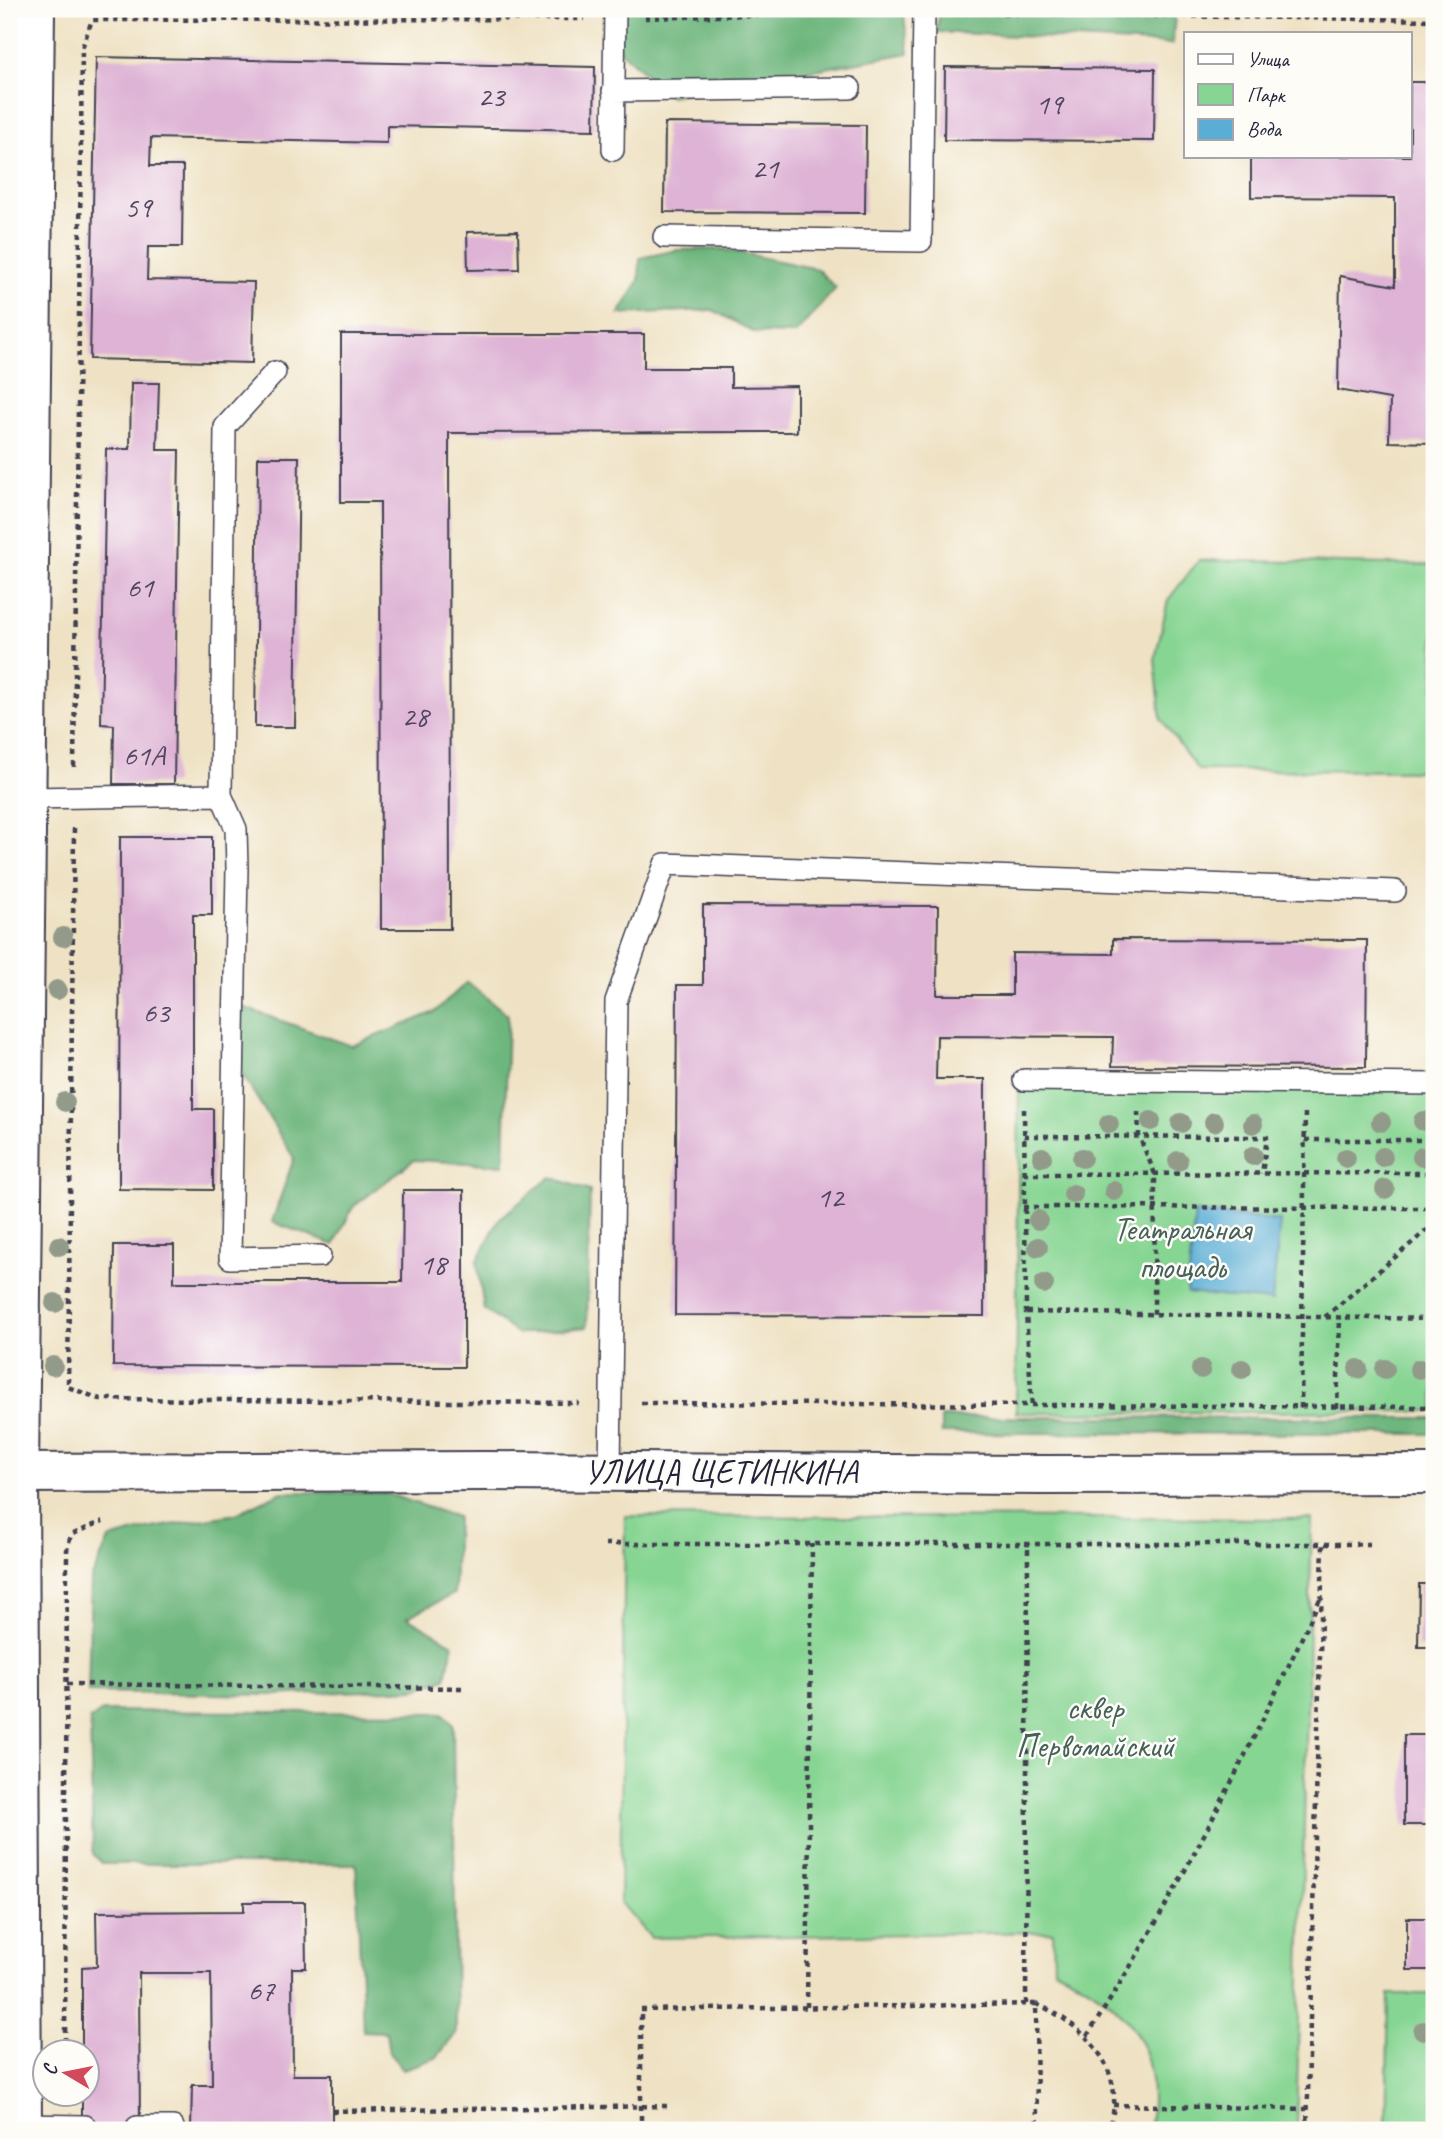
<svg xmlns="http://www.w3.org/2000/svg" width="1443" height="2139" font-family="Caveat,sans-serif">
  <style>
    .green { fill: #87d593; stroke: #547c67; stroke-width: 2 }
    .forest { fill: #6db67d; stroke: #486c5c; stroke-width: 2 }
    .water { fill: #5aaed6; stroke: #3e6888; stroke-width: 2 }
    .building { fill: #deb3d5 }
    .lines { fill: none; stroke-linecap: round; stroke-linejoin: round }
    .service-casing { stroke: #413f50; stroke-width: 24 }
    .minor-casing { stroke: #413f50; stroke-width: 42 }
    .primary-casing { stroke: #413f50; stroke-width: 42 }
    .path { stroke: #413f50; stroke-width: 4.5; stroke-dasharray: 5 5; stroke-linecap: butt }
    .service { stroke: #fff; stroke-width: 21 }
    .minor { stroke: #fff; stroke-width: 38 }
    .primary { stroke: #fff; stroke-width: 38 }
    .tree { fill: #929b8a }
    .labels { text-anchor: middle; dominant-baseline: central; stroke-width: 5; stroke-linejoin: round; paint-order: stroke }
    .number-label { font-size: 30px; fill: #514662 }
    .park-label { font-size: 33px; fill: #45615a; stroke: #fdfcf7 }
    .street-label { font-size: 33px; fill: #22223b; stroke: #fdfcf7 }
  </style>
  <rect width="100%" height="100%" fill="#fdfcf7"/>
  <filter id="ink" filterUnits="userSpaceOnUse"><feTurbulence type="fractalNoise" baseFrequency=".0143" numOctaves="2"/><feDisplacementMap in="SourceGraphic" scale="14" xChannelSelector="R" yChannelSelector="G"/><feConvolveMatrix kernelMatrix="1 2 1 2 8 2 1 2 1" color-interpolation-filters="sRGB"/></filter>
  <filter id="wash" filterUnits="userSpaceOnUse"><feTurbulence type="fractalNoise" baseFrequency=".00686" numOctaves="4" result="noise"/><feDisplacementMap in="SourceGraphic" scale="28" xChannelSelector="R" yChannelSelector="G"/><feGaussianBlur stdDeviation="1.57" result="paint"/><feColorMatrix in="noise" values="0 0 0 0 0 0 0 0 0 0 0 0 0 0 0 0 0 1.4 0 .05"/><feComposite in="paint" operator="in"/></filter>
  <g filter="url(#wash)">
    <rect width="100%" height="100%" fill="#efe2c4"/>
    <path class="green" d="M9 69H13L9 603Z
      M1199 560 1434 565V771L1198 770 1161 719 1155 659 1168 600Z
      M1019 1082 1434 1086V1411L1016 1413Z
      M625 1516 1312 1519 1296 2130H1149C1163 2048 1128 2002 1054 1969L1053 1932 651 1938 620 1902Z
      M1389 1994H1434V2130H1386Z"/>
    <path class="forest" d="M628 9H903L909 53 670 96 614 45Z
      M939 9H1176L1172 44 937 32Z
      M722 249 817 269 836 288 795 334 755 333 713 310 619 314 639 281 640 258 677 250Z
      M467 982 508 1015 504 1165 414 1160 353 1207 334 1245 272 1222 294 1158 242 1074 234 1004 352 1046 435 1012Z
      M551 1177 590 1191 587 1327 518 1334 484 1310 477 1262 499 1219Z
      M941 1417 1434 1418V1434L941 1433Z
      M282 1492 385 1493 457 1517 454 1594 407 1617 453 1644 446 1678 415 1689 271 1695 88 1692 91 1580 109 1539 147 1529 236 1514Z
      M103 1711 443 1713 453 1724 456 2034 436 2058 403 2069 389 2053 386 2032 363 2031 356 1864H103L93 1854 90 1720Z"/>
    <path class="water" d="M1195 1212 1280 1221 1272 1301 1187 1293Z"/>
    <g id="blocks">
      <path class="building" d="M96 57 595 67 594 130 387 126V143L151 138 150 166H183L182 247H148L147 280 254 282 252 363 90 359Z
        M945 67 1155 69 1154 141 944 140Z
        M1410 82H1431L1434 136V443L1389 442 1390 399 1338 390 1340 276 1395 286V198L1251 197V156H1410Z
        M665 123 866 125 865 213 664 212Z
        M518 231 519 269 468 270 467 232Z
        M341 334H644V368H731V387L797 386V432L449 433 450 929H381L380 502H341Z
        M131 383H159L157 450H179L174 784H113L114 725 101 724 106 449H130Z
        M258 457H299L295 727H255Z
        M120 837H212V915H193V1109H213V1190L119 1189Z
        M703 905 938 906 937 995H1012V953L1113 954V939L1367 940 1366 1067 1112 1066 1113 1037 937 1036 936 1079H985L984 1316 675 1315 677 985H703Z
        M403 1190H464V1367L113 1366 114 1245H174V1282H402Z
        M1419 1584H1434V1647H1418Z
        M1404 1735H1434V1825H1404Z
        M244 1902H305L306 1968H292L293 2075H332V2130H191L192 2085H212L211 1973H139L140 2130H82V2094H88V2052H82V1967L97 1966 96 1912 244 1911Z
        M1407 1918H1434V1970H1407Z"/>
    </g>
  </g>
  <g filter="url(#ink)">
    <use href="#blocks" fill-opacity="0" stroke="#413f50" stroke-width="2"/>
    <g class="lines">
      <defs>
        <path id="service" d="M613 91 850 88
          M613 150 615 9
          M664 237 921 241 924 9
          M221 795 236 829 237 868 230 1258 320 1256
          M26 798 221 795 225 427 275 372
          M1024 1080 1434 1084
          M610 1471 616 1001 665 864 1395 891
          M22 2125 85 2126
          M137 2127H173"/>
        <path id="minor" d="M22 2130 19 1473 35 9"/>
        <path id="primary" d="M9 1473 487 1471 1041 1475 1434 1474"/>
      </defs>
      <use href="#service" class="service-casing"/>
      <use href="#minor" class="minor-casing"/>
      <use href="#primary" class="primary-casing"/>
      <path class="path" d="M953 13 1434 20
        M645 18 895 11
        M74 767 82 48 92 20 584 19
        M74 828 68 1387 100 1399 579 1403
        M1024 1109 1026 1312 1032 1407
        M1138 1112 1139 1136 1155 1174 1154 1314
        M1024 1136 1267 1137 1262 1174
        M1305 1140H1434
        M1024 1174 1434 1173
        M1023 1207 1434 1208
        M1026 1312 1434 1319
        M1325 1317 1434 1224
        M641 1403 1434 1407
        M1301 1408 1305 1111
        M1337 1408 1340 1318
        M605 1544H1372
        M67 1684 466 1688
        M1026 2004 1028 1544
        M1036 2004C1085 2024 1131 2073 1108 2130
        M807 2007 812 1544
        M1087 2036C1177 1897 1250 1749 1320 1599
        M65 2052 67 1550 71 1535 103 1521
        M1113 2105 1307 2109
        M332 2111 667 2106
        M641 2130V2010L1036 2004 1037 2130
        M1307 2130 1323 1544"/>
      <use href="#service" class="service"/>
      <use href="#minor" class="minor"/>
      <use href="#primary" class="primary"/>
    </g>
    <g class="tree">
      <circle cx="63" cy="937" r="10"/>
      <circle cx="57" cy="990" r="10"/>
      <circle cx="65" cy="1102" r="10"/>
      <circle cx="1151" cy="1121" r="10"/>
      <circle cx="1423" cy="1121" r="10"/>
      <circle cx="1214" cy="1122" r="10"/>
      <circle cx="1381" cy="1122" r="10"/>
      <circle cx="1181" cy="1123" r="10"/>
      <circle cx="1109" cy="1124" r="10"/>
      <circle cx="1253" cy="1124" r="10"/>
      <circle cx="1253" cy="1156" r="10"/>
      <circle cx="1042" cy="1157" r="10"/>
      <circle cx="1383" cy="1157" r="10"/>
      <circle cx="1422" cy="1157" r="10"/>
      <circle cx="1082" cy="1158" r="10"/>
      <circle cx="1346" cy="1158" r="10"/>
      <circle cx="1178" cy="1161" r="10"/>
      <circle cx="1385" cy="1189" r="10"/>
      <circle cx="1114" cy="1191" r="10"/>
      <circle cx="1073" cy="1194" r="10"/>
      <circle cx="1038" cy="1220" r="10"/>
      <circle cx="59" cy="1246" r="10"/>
      <circle cx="1038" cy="1247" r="10"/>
      <circle cx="1044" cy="1284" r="10"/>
      <circle cx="55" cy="1303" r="10"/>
      <circle cx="53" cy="1366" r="10"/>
      <circle cx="1201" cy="1369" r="10"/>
      <circle cx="1242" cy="1369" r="10"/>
      <circle cx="1358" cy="1369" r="10"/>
      <circle cx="1385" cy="1369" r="10"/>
      <circle cx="1419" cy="1369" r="10"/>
      <circle cx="1423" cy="2031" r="10"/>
    </g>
  </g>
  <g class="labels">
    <g class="number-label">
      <text x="491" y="96">23</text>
      <text x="1049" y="104">19</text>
      <text x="765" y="168">21</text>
      <text x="138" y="207">59</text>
      <text x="140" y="587">61</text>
      <text x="415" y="716">28</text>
      <text x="144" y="755">61А</text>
      <text x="156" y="1012">63</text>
      <text x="830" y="1197">12</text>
      <text x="433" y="1264">18</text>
      <text x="261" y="1990">67</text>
    </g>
    <g class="park-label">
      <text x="1182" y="1229">Театральная<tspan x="1182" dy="38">площадь</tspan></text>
      <text x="1095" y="1708">сквер<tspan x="1095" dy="38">Первомайский</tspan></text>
    </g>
    <g class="street-label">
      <text x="721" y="1472">УЛИЦА ЩЕТИНКИНА</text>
    </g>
  </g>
  <rect width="1443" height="2139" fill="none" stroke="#fdfcf7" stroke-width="35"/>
  <rect x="1184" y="32" width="228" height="126" fill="#fdfcf7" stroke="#a5a5ac" stroke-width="2"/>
  <rect x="1198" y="54" width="35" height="10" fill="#ffffff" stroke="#a5a5ac" stroke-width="2"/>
  <text x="1247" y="66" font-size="21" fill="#22223b">Улица</text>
  <rect x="1198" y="84" width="35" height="21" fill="#87d593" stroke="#a5a5ac" stroke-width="2"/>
  <text x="1247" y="102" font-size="21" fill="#22223b">Парк</text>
  <rect x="1198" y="119" width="35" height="21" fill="#5aaed6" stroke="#a5a5ac" stroke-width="2"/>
  <text x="1247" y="136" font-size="21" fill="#22223b">Вода</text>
  <g transform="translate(66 2073) rotate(280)"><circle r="33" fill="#fdfcf7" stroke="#a5a5ac" stroke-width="2"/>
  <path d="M0-5L12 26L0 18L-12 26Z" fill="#d1495b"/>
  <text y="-10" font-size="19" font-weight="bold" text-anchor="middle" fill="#22223b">С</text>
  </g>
</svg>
